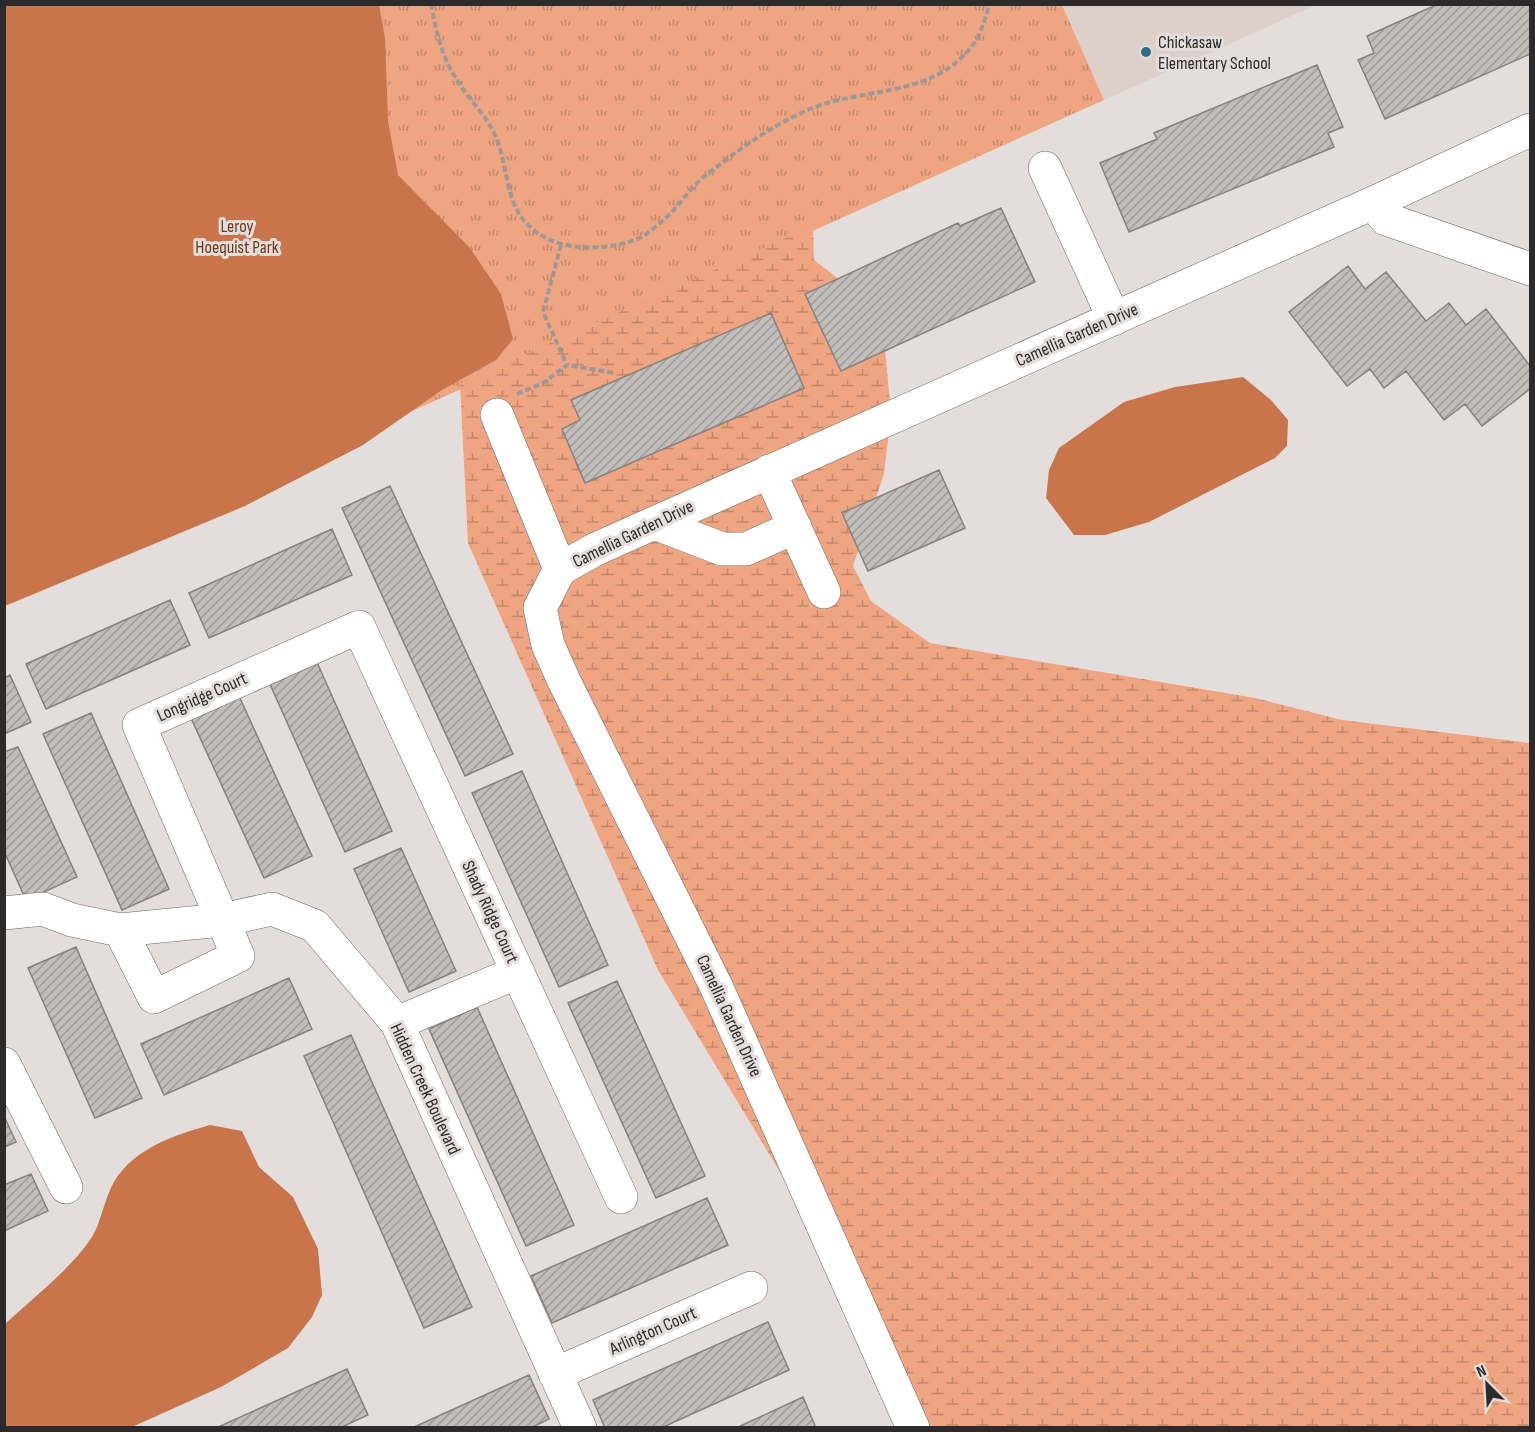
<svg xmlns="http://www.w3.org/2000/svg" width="1535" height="1432" font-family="'Sofia Sans Condensed',sans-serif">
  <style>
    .built { fill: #ddd0cb }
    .grass { fill: url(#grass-tufts) }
    .wetland { fill: url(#wetland-marsh) }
    .water { fill: #c8754b }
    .building { fill: url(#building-hatch); stroke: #85817f; stroke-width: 1.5 }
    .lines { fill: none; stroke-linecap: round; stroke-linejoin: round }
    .minor-casing { stroke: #6b6765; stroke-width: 34 }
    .path { stroke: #9c9897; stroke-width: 4; stroke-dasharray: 6 3; stroke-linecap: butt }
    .minor { stroke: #fff; stroke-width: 33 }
    .poi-dot { fill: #306c83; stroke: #e3dedc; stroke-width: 2 }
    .labels { text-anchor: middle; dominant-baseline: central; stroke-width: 6; stroke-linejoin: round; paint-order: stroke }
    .poi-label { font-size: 18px; fill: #2c2a2a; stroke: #e3dedc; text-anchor: start }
    .park-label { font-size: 18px; fill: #70381a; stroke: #e3dedc }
    .street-label { font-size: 18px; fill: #2c2a2a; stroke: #e3dedc }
  </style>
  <defs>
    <pattern id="grass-tufts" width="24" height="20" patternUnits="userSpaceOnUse" patternTransform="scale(1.5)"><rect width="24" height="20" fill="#efa582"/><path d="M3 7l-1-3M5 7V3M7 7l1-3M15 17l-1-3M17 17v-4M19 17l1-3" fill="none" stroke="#c2876b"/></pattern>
    <pattern id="wetland-marsh" width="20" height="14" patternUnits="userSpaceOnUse" patternTransform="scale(1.5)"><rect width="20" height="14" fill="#efa582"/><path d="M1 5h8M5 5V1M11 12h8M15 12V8" fill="none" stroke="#c2876b"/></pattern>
    <pattern id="building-hatch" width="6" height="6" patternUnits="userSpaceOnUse" patternTransform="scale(1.5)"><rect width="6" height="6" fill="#c1bdbb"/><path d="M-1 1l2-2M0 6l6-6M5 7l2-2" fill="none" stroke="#9d9a98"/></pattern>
  </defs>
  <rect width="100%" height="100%" fill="#e3dedc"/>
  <path class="built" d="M1062 5H1316L1104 100Z"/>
  <path class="grass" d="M4 5H1062L1104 100 5 594Z"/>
  <path class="wetland" d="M813 226 814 260 863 298 885 348 891 414 884 474 853 566 871 601 930 643 1255 698 1342 720 1530 743V1427H918L821 1240 658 970 468 543 460 383Z"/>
  <path class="water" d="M5 4 379 5 385 38 388 121 398 175 470 248 501 294 513 339 496 360 442 390 363 445 245 506 5 606Z
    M1243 377 1271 400 1288 420 1287 446 1275 458 1149 522 1105 535H1074L1046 498 1049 470 1059 448 1124 402 1175 387Z
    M210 1125 242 1131 259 1167 293 1197 318 1249 322 1295 312 1317 288 1348 221 1387 132 1427H5V1324C34 1297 70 1270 92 1237 102 1220 104 1199 114 1182 134 1148 175 1135 210 1125Z"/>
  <path class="building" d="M1438 4H1530V54L1385 119 1358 60 1374 53 1367 36Z
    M1317 65 1343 127 1328 133 1334 147 1129 232 1100 163 1157 139 1154 133Z
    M1001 208 1035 282 841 371 805 294 958 223 960 226Z
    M1348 266 1365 289 1386 272 1426 321 1449 303 1466 325 1486 309 1530 366V389L1482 426 1465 404 1444 420 1406 371 1384 388 1370 369 1347 386 1289 312Z
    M771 313 804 388 585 483 562 429 580 420 571 400Z
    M939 470 965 528 868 571 842 513Z
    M390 486 513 754 465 776 342 508Z
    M332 529 352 575 209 638 189 593Z
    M170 600 190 645 46 709 26 664Z
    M316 660 392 831 345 852 269 682Z
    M10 675 31 722 4 734V678Z
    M239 696 312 856 264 878 191 718Z
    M91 713 169 889 122 910 43 734Z
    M18 747 77 877 26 900 4 851V752Z
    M522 771 608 965 559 987 472 793Z
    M401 848 456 971 409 992 354 869Z
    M76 947 142 1098 95 1118 28 968Z
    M289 978 312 1029 164 1095 141 1044Z
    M617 981 705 1176 656 1198 568 1003Z
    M477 1007 574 1225 526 1246 429 1029Z
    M351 1035 472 1307 424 1328 304 1056Z
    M4 1116 16 1142 4 1147Z
    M31 1174 48 1211 4 1231V1185Z
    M707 1198 728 1245 552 1323 531 1276Z
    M768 1322 789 1370 661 1428H605L593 1400Z
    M347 1369 368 1415 340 1428H216Z
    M529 1375 549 1419 531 1428H412Z
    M803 1397 816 1428H736Z"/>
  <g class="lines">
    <defs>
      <path id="minor" d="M1045 168 1114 319
        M1373 203 1386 219 1530 269
        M497 415 560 569
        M769 471 824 592
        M655 523 722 549H746L795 527
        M4 913 43 909 72 920 120 930 222 920 272 909 315 926 397 1023 580 1428
        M120 930 154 997 238 956 139 725 359 627 621 1197
        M397 1023 518 972
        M4 1064 66 1187
        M555 1374 751 1288
        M913 1428 716 986 564 681 548 645 540 608 560 569 596 549 1373 203 1530 130"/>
    </defs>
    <use href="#minor" class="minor-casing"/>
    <path class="path" d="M431 4C436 30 441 55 455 77 467 98 486 114 496 137 507 163 506 201 525 222 552 252 600 252 635 240 644 237 654 228 661 222 678 209 688 189 705 176 734 153 765 130 799 114 858 84 933 102 975 42 982 32 985 16 990 4
      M561 245 543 312 567 365
      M517 394 543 383 567 365 615 373"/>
    <use href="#minor" class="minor"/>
  </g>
  <circle class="poi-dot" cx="1146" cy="52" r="6"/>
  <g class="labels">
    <g class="poi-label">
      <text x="1158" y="42">Chickasaw<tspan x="1158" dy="21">Elementary School</tspan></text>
    </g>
    <g class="park-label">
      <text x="237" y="226">Leroy<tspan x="237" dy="21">Hoequist Park</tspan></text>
    </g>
    <g class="street-label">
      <text transform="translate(1077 335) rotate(-24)">Camellia Garden Drive</text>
      <text transform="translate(633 534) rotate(-26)">Camellia Garden Drive</text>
      <text transform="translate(202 697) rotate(-24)">Longridge Court</text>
      <text transform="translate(490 912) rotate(65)">Shady Ridge Court</text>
      <text transform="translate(729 1016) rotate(65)">Camellia Garden Drive</text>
      <text transform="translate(425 1089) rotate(65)">Hidden Creek Boulevard</text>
      <text transform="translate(653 1331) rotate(-24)">Arlington Court</text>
    </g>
  </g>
  <rect width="1535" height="1432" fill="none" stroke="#2c2a2a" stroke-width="12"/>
  <g transform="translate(1487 1384) rotate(336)" stroke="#e3dedc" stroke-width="4.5" paint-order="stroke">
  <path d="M0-4.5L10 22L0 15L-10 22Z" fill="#2c2a2a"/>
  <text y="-9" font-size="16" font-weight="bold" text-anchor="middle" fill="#2c2a2a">N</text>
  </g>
</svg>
